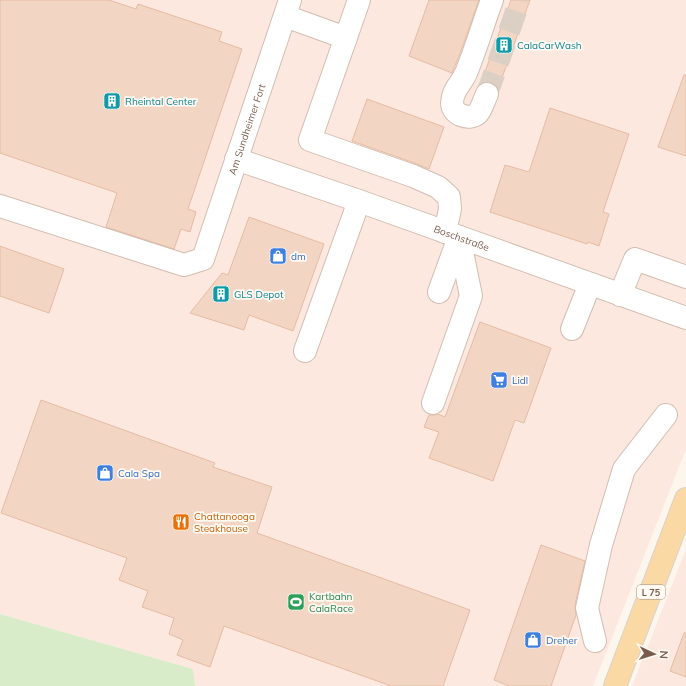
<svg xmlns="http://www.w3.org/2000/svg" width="686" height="686" font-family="Mulish,sans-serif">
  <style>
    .commercial { fill: #fde8e0 }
    .green { fill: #d8ecc9 }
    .building { fill: #f3d5c3; stroke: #e6bba3 }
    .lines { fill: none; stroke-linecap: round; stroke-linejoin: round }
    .minor-tunnel { stroke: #dcd0c4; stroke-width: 22; stroke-dasharray: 22 11; stroke-linecap: butt }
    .minor-casing { stroke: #d1beb0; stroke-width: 24 }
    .major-casing { stroke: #dad1cd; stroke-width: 24 }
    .minor { stroke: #fff; stroke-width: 22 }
    .major { stroke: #fbd9a5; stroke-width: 22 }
    .labels { text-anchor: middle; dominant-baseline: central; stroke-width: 3.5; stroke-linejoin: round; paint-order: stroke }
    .shield { fill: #fffaf3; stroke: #a28b7f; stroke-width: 1 }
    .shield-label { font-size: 9px; font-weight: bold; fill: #7a5c4d }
    .culture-label { font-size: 10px; fill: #0d838f; stroke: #fffaf3; text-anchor: start }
    .street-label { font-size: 10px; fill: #7a5c4d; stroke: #fffaf3 }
    .shop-label { font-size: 10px; fill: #366cbe; stroke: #fffaf3; text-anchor: start }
    .food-label { font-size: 10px; fill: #c56008; stroke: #fffaf3; text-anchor: start }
    .leisure-label { font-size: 10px; fill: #27864d; stroke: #fffaf3; text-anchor: start }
  </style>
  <rect width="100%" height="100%" fill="#fdf6ec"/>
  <path class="commercial" d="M0 0H686V449L593 686H195L193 669 0 614Z
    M686 549V686H632L659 618Z"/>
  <path class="green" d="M0 614 193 669 195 686H0Z"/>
  <path class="building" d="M0 0H109L136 9 138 4 222 32 219 41 242 49 188 209 196 212 190 232 181 229 174 249 106 227 117 193 0 153Z
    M429 0H479L461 51 452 73 409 56Z
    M511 0H530L498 89 497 87 492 83 486 82 481 83Z
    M684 75H686V156L658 147Z
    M367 99 444 127 429 169 417 164 352 141Z
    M550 108 629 134 603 212 609 214 599 246 588 242 587 244 490 212 505 165 529 172Z
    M249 217 324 244 293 331 249 315 244 330 190 313 222 273 228 275Z
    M0 246 64 269 49 313 0 296Z
    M480 322 551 348 524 423 515 420 493 481 429 458 439 432 424 427 429 415H435L438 414 445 417Z
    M41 400 215 463 213 467 272 487 257 533 470 610 443 686H391L224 626 210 667 177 655 183 640 169 634 174 618 142 607 148 591 119 580 127 558 1 513Z
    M541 545 585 561 575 605 576 615 551 686H509L494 680Z
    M684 633H686V677L670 671Z"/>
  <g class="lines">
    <path class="minor-tunnel" d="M487 94 520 0"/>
    <defs>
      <g id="minor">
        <path d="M359 0 310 140 413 176 438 187 449 197 450 209 445 232"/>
        <path d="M285 16 346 38"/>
        <path d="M487 94C484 100 482 108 478 113 470 121 452 115 452 103 453 88 461 85 466 73 476 49 483 24 492 0"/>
        <path id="s1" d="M236 159 359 201 686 318"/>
        <path id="s2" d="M0 206 184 265 203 259 290 0"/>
        <path d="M439 292 459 237"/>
        <path d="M620 295 635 259 686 277"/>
        <path d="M572 329 590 284"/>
        <path d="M305 351 359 201"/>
        <path d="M433 403 471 296 459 237"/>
        <path d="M595 641 587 608 601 545 624 469 666 415"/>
      </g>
      <path id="major" d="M615 686 686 499"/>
    </defs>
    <use href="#minor" class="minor-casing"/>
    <use href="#major" class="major-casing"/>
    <use href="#minor" class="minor"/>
    <use href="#major" class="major"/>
  </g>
  <defs>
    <symbol id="building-square" viewBox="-11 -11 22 22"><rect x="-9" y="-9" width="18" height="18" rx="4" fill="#0f9aa8" stroke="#fffaf3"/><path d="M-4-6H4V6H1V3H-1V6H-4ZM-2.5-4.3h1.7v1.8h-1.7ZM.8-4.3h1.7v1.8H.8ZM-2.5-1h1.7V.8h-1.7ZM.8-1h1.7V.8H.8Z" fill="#fff"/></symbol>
    <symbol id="shop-square" viewBox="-11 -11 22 22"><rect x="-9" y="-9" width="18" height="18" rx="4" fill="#3f7fe0" stroke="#fffaf3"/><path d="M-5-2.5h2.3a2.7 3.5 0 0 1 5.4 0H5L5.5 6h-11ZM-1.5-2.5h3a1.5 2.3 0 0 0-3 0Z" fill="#fff"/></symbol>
    <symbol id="supermarket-square" viewBox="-11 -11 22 22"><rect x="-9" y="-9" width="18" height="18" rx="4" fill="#3f7fe0" stroke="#fffaf3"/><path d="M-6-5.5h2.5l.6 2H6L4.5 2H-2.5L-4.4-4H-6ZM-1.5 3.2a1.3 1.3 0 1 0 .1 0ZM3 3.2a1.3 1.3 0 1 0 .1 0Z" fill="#fff"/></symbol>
    <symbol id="restaurant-square" viewBox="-11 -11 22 22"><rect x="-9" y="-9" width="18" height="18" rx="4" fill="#e8710a" stroke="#fffaf3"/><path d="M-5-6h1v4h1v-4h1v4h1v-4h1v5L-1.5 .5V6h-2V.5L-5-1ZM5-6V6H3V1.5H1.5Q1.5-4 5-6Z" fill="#fff"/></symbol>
    <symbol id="stadium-square" viewBox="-11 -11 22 22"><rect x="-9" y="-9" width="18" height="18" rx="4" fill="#2e9e5b" stroke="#fffaf3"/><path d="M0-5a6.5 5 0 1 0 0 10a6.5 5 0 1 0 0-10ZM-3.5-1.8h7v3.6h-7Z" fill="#fff"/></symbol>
  </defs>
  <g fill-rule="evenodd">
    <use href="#building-square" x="494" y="35" width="20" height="20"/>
    <use href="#building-square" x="102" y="91" width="20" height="20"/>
    <use href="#shop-square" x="268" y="246" width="20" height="20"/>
    <use href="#building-square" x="211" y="284" width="20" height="20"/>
    <use href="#supermarket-square" x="489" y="370" width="20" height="20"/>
    <use href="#shop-square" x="95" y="463" width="20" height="20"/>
    <use href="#restaurant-square" x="171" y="512" width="20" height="20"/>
    <use href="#stadium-square" x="286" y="592" width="20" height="20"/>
    <use href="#shop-square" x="523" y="630" width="20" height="20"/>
  </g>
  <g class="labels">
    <rect class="shield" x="637" y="585" width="28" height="14" rx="3"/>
    <g class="shield-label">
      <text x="651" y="592">L 75</text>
    </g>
    <g class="culture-label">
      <text x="517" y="45">CalaCarWash</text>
      <text x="125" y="101">Rheintal Center</text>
      <text x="234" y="294">GLS Depot</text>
    </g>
    <g class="street-label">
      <text stroke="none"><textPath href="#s2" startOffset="350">Am Sundheimer Fort</textPath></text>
      <text stroke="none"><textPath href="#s1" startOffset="239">Boschstraße</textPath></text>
    </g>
    <g class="shop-label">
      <text x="291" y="256">dm</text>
      <text x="512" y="380">Lidl</text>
      <text x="118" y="473">Cala Spa</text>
      <text x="546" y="640">Dreher</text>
    </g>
    <g class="food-label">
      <text x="194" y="516">Chattanooga<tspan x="194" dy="12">Steakhouse</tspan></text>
    </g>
    <g class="leisure-label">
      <text x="309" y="596">Kartbahn<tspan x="309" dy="12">CalaRace</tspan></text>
    </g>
  </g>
  <g transform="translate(654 654) rotate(94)" stroke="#fffaf3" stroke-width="3" paint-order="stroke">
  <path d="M0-3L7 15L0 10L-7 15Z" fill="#7a5c4d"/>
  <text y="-6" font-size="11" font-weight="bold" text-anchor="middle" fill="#7a5c4d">N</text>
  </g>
</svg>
